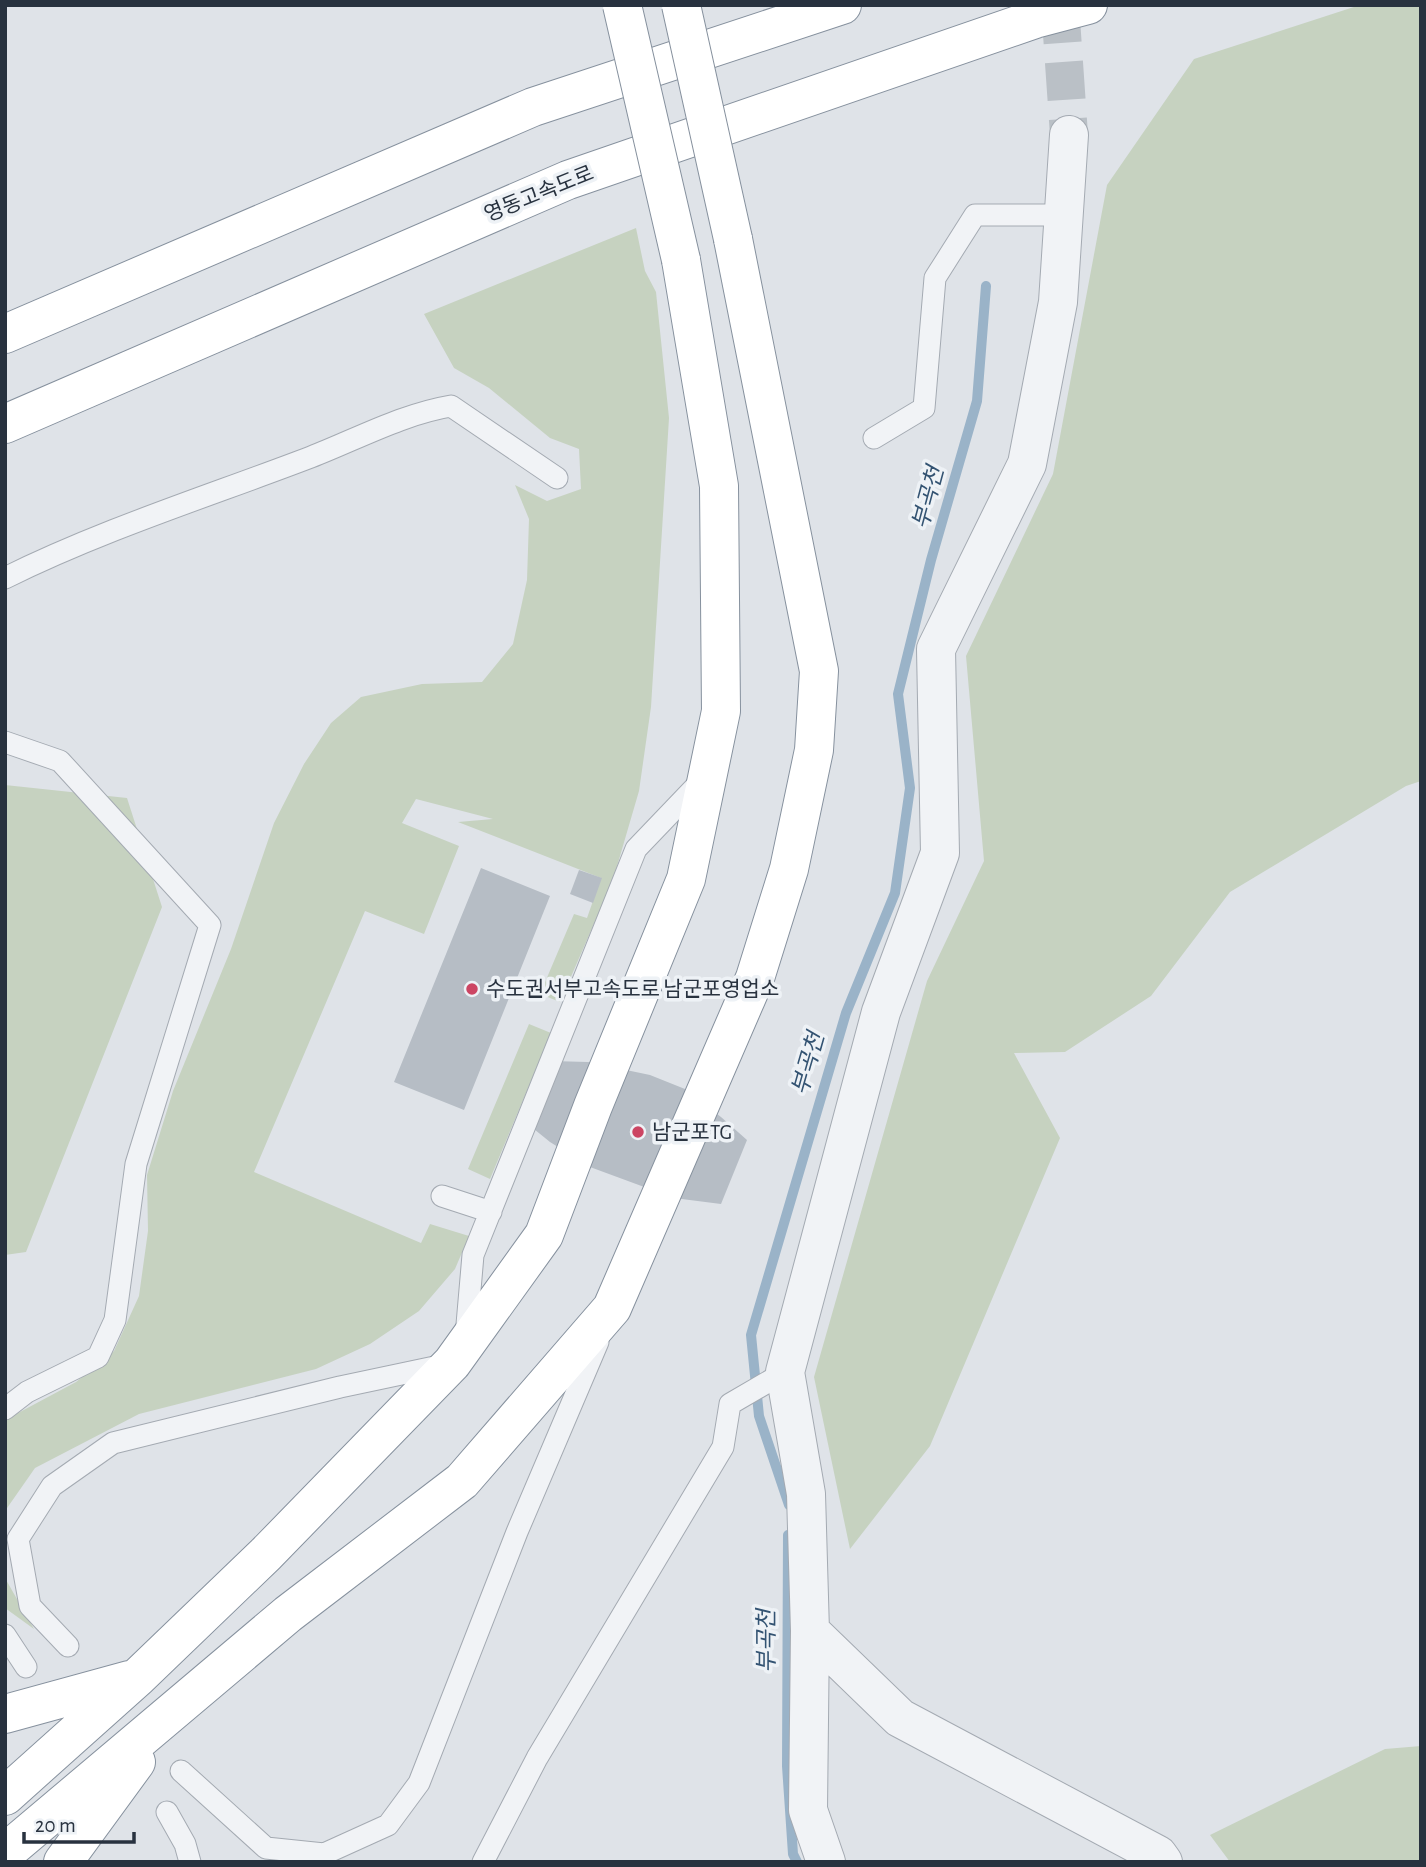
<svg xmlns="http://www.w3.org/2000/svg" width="1426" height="1867" font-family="'Alegreya Sans','Noto Sans KR',sans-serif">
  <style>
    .green { fill: #c6d2c0 }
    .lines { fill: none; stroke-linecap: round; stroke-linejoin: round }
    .stream { stroke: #9ab3c8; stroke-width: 10 }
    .building { fill: #b6bdc5 }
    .street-tunnel { stroke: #bac0c6; stroke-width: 38; stroke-dasharray: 38 19; stroke-linecap: butt }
    .lane-casing { stroke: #a4aab2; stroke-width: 23 }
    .street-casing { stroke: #a4aab2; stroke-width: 40 }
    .highway-casing { stroke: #86919e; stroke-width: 40 }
    .lane { stroke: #f1f3f6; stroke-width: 21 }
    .street { stroke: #f1f3f6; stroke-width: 38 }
    .highway { stroke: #fff; stroke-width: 38 }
    .highway-bridge-casing { stroke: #86919e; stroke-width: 40; stroke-linecap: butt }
    .highway-bridge { stroke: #fff; stroke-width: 38 }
    .poi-dot { fill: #cc4563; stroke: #eef2f6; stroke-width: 2.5 }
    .labels { text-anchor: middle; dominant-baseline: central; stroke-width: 7; stroke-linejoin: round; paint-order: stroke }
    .street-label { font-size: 21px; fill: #28323f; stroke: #eef2f6 }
    .poi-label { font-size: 21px; fill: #28323f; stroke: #eef2f6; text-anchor: start }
    .water-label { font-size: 23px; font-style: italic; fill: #335372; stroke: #eef2f6 }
  </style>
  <rect width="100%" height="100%" fill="#dfe3e8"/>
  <path class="green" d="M1360 5H1421V781L1406 786 1230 892 1151 996 1065 1052 1014 1053 1060 1138 930 1446 850 1549 814 1377 927 981 984 861 966 656 1053 474 1107 185 1194 59Z
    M636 228 645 271 656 292 669 418 651 707 639 791 613 880 560 1002 540 994 574 914 587 918 601 878 458 822 493 819 416 799 402 823 459 846 424 934 365 911 254 1172 421 1243 430 1224 469 1236 455 1269 419 1311 370 1344 316 1369 139 1414 35 1468 5 1511V1420L76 1382 114 1351 139 1296 148 1231 147 1175 173 1091 231 949 274 823 304 764 331 723 361 697 422 684 482 682 513 644 527 580 529 519 515 485 547 501 581 489 579 449 550 438 489 388 454 368 424 314Z
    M5 785 127 798 162 907 26 1252 5 1255Z
    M529 1024 551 1033 490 1179 468 1169Z
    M5 1578 34 1629 5 1608Z
    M1421 1746V1862H1230L1210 1835 1385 1749Z"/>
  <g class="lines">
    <path class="stream" d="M789 1505 759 1416 751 1335 846 1013 895 893 910 788 898 694 931 560 977 401 986 286
      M788 1535 787 1766 793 1854 797 1862"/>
  </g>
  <path class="building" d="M481 868 550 896 464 1110 394 1082Z
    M579 870 602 878 593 903 570 894Z
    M551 1061 588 1062 650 1075 685 1089 721 1117 747 1140 721 1204 674 1198 590 1167 550 1142 529 1125Z"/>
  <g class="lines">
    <path class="street-tunnel" d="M1060 5 1069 135"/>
    <defs>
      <path id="lane" d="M874 438 924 408 935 278 975 215H1063
        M5 578C104 529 209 496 311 457 357 439 403 414 451 406L557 478
        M5 742 60 761 210 925 136 1164 115 1320 98 1357 27 1392 5 1409
        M442 1196 491 1212
        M466 1336 473 1255 636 849 703 779
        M5 1635 26 1667
        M68 1646 30 1606 18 1539 52 1486 113 1443 340 1387 444 1365
        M181 1771 266 1848 324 1854 388 1825 419 1783 517 1532 598 1342
        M167 1812 185 1844 190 1862
        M483 1862 537 1758 723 1447 730 1404 785 1372"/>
      <path id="street" d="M810 1631 900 1718 1158 1855 1163 1862
        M826 1862 808 1810 810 1631 806 1494 785 1372 881 1012 940 853 936 649 1027 464 1058 302 1069 135"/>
      <path id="highway" d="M5 334 533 107 842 5
        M5 424 568 180 1035 19 1088 5
        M5 1714 129 1680
        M5 1796 138 1677 266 1554 452 1363 544 1235 593 1106 686 879 721 711 719 486 681 260
        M5 1853 288 1614 462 1481 612 1308 755 978 789 869 814 750 819 671 733 239
        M63 1862 136 1762"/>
    </defs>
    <use href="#lane" class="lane-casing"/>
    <use href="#street" class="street-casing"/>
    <use href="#highway" class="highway-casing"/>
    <use href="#lane" class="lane"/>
    <use href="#street" class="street"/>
    <use href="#highway" class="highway"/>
    <defs>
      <path id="highway-bridge" d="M622 5 681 260
        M681 5 733 239"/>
    </defs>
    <use href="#highway-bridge" class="highway-bridge-casing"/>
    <use href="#highway-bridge" class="highway-bridge"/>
  </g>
  <g class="poi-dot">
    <circle cx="472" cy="989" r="7"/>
    <circle cx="638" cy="1132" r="7"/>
  </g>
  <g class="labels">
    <g class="street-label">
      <text transform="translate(539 194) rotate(-22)">영동고속도로</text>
    </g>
    <g class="poi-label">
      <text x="486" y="989">수도권서부고속도로 남군포영업소</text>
      <text x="652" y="1132">남군포TG</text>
    </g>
    <g class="water-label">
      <text transform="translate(929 498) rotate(-75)">부곡천</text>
      <text transform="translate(809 1064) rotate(-74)">부곡천</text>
      <text transform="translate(767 1641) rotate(-90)">부곡천</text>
    </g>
  </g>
  <rect width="1426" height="1867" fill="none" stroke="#28323f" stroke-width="14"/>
  <path d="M24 1832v10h110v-10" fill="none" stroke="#28323f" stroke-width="3.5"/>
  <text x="35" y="1832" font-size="21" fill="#28323f" stroke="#eef2f6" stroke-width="5" paint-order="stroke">20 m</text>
</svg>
